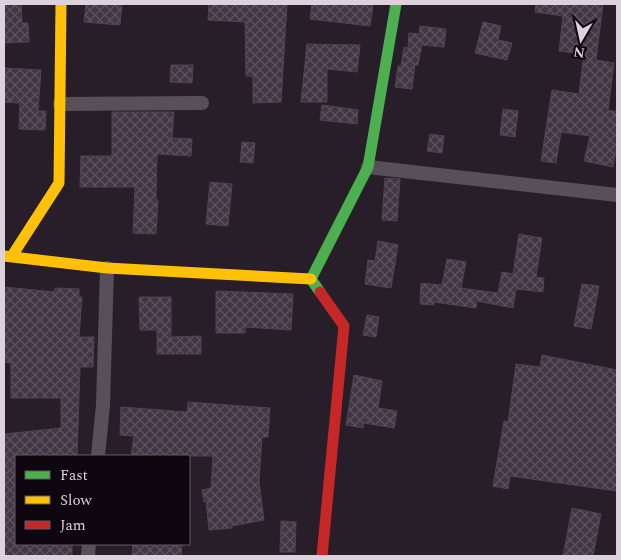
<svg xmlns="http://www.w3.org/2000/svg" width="621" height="560" font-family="Spectral,serif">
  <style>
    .building { fill: url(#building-cross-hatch); stroke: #4d454e }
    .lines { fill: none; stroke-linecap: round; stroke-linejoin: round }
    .street { stroke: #584f59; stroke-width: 14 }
    .fast { stroke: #4caf50; stroke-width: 11 }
    .slow { stroke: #ffc107; stroke-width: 11 }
    .jam { stroke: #c62828; stroke-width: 11 }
  </style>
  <defs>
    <pattern id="building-cross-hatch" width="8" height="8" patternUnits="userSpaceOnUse" patternTransform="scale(1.25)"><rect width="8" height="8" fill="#433644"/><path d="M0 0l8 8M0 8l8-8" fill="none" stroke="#5e525f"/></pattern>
  </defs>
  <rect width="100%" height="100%" fill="#281e29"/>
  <path class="building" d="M4 4H21L22 23H28L29 42 4 43Z
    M86 4H122L120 25 84 22Z
    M209 4H287L281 102 253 103V76H246L245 22 208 20Z
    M312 4 373 5 370 26 310 19Z
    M536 4H603L596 60 614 63 608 110 617 112V145L613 167 584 161 590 136 561 132 556 163 541 161 552 90 579 94 584 54 559 51 563 16 535 12Z
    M483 22 501 26 498 40 512 43 507 60 475 53Z
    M420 26 446 29 444 47 422 45 418 65H415L412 89 395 87 398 66H401L404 47 408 48 409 33 419 34Z
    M307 44 360 45 357 72 327 69V102H301Z
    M171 65H193L192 83 170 82Z
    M4 68 41 70 38 111H46L45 130 19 129 20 103 4 102Z
    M322 105 358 110 357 124 320 120Z
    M503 109 518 111 515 137 500 135Z
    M112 112H174L172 138 192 139 191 156 157 154 156 200H158L156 234 133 233 135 187H80L81 156H112Z
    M430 134 444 136 442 153 427 151Z
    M242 142 255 143 253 163 240 162Z
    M385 178 400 179 397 221 382 220Z
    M210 182 232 184 228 226 206 224Z
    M519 234 542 238 536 277 544 278 543 292 516 289 513 308 477 301 476 308 434 302V305L420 304 421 283 442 285 447 259 466 262 461 288 498 293 502 272 513 274Z
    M378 241 398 245 391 288 365 284 368 260 375 261Z
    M582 284 599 286 591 329 574 326Z
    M4 287 55 292V288L79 289V297H82L79 337H94L93 367H80L77 456H16V544H72V556H4V483L6 482 4 461V434L61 428V398H11V363L4 362Z
    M216 291 293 294 291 330 245 327V333H216Z
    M139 297H171V337L201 336V354H157V330H140Z
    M367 315 379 317 376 337 363 335Z
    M542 355 617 370V491L510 476 508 489 493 486 504 421 508 422 516 364 540 367Z
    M354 375 382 381 378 408 397 411 394 428 364 423 363 428 346 425Z
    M188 402 270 408 268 437H262L259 482 264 520 232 526V528L209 530 206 501 204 502 202 490 211 488 213 456H131L134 436 120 435 121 407 187 412Z
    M572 508 601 514 593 556H563Z
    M281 521 296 522 295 552H280Z
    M133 544H182L181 556H132Z"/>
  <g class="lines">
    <path class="street" d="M60 104 202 103
      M368 167 617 195
      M98 456 103 405 107 268
      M88 556 89 544"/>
    <path class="fast" d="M320 292 311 279 368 167 396 4"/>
    <path class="slow" d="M4 256 107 268 311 279
      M12 256 59 183 61 4"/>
    <path class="jam" d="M320 292 344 326 322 556"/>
  </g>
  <rect width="621" height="560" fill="none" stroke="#ded1de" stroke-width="10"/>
  <rect x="15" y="455" width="175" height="90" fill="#0f0710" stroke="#625862"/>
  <rect x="25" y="471" width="25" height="8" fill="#4caf50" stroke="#625862"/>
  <text x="60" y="480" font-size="15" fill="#ded1de">Fast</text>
  <rect x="25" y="496" width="25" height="8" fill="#ffc107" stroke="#625862"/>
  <text x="60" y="505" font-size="15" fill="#ded1de">Slow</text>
  <rect x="25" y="521" width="25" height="8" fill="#c62828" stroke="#625862"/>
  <text x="60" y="530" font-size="15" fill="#ded1de">Jam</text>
  <g transform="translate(581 40) rotate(189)" stroke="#0f0710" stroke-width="4" paint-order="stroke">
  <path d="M0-4L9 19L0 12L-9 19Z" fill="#ded1de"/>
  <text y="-8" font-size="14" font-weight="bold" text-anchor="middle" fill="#ded1de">N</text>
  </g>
</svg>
